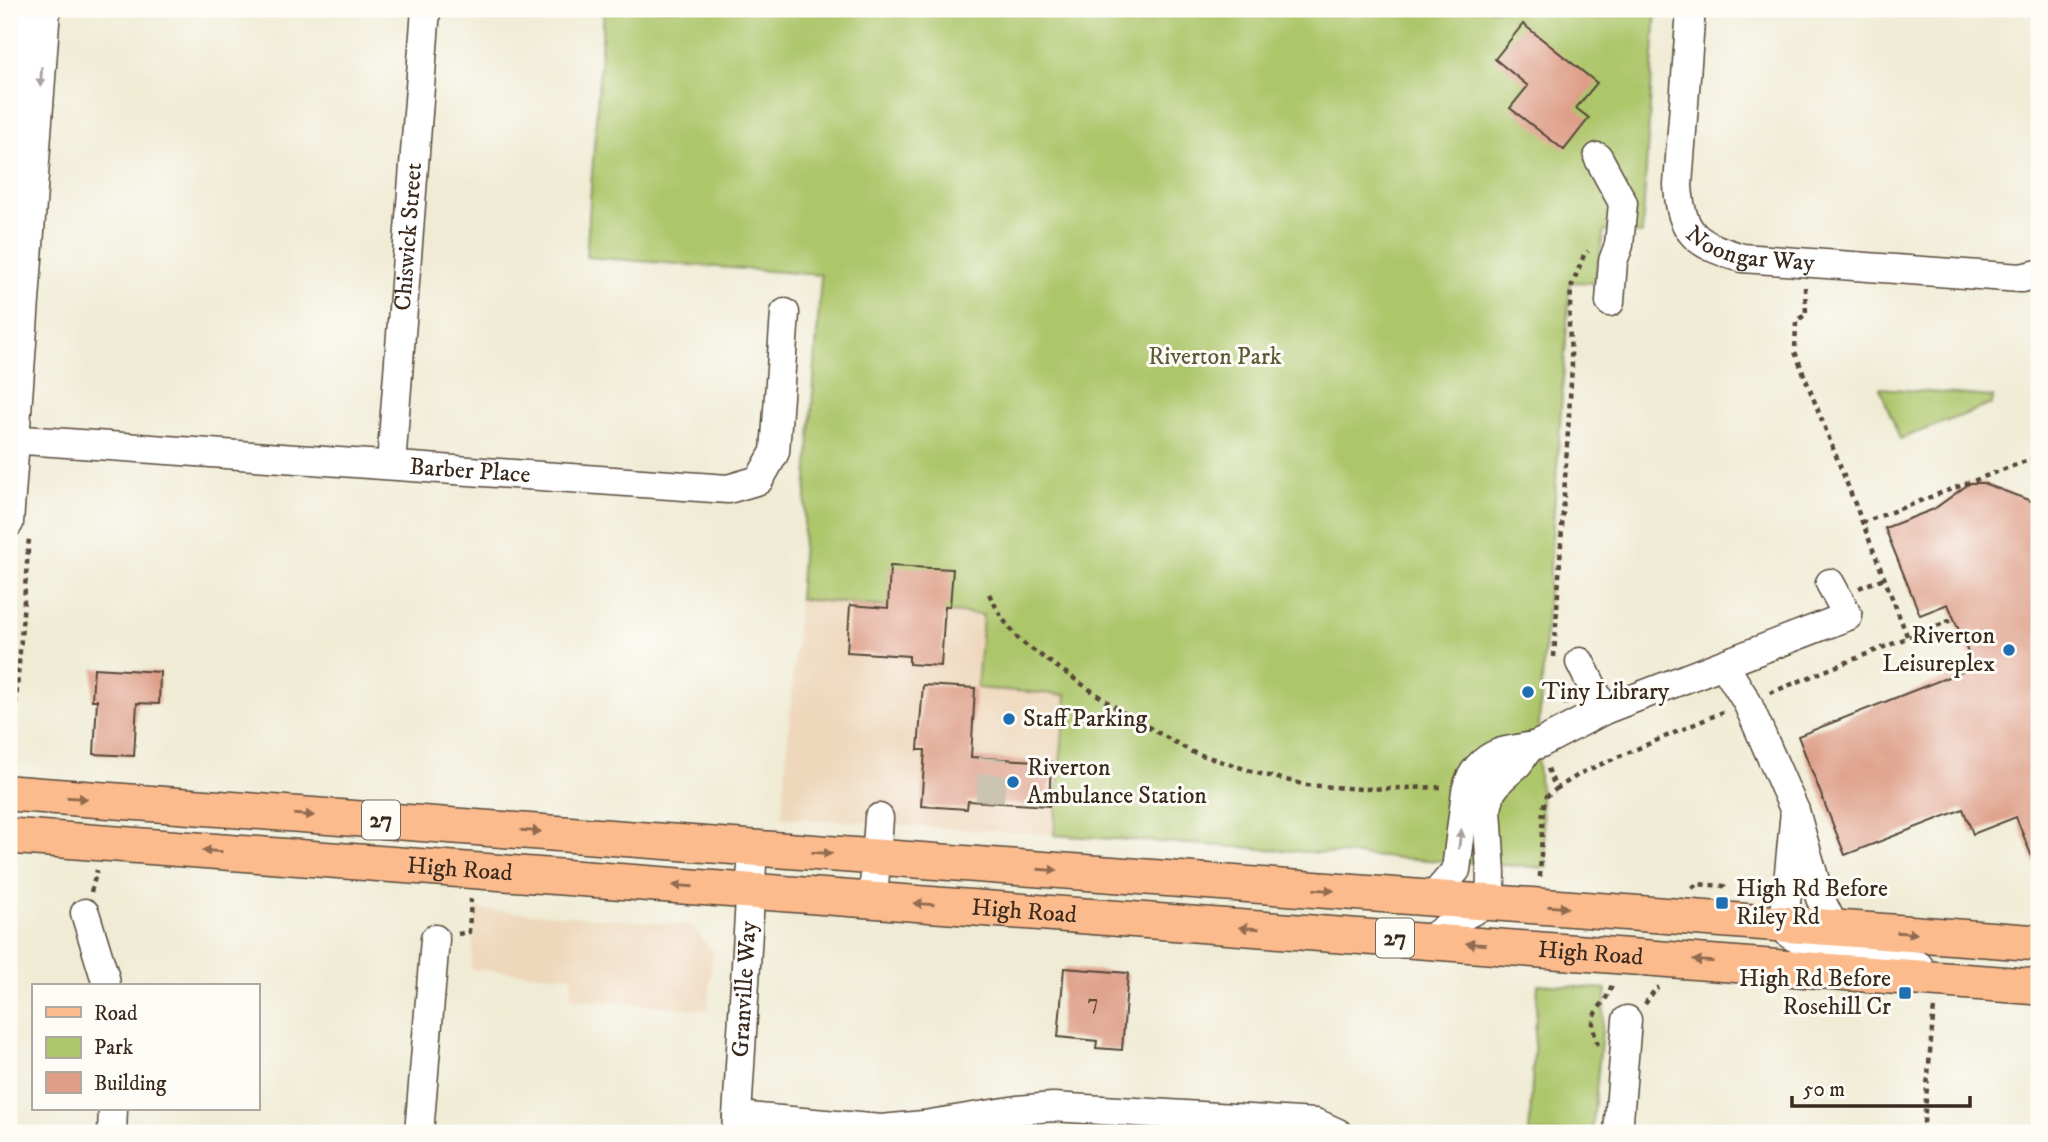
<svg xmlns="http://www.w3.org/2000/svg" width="2048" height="1142" font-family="'IM FELL DW Pica',serif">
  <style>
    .built { fill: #eed7bb }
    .green { fill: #adc66b; stroke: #747844; stroke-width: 2 }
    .building { fill: #de9e88 }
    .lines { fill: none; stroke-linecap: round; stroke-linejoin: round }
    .minor-tunnel { stroke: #cbc4b0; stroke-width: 28; stroke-dasharray: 28 14; stroke-linecap: butt }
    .minor-casing { stroke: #564739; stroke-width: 31 }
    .major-casing { stroke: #564739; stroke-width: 38 }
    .path { stroke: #564739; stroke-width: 4.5; stroke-dasharray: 5 5; stroke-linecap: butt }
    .minor { stroke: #fff; stroke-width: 28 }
    .major { stroke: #fbbb8c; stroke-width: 35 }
    .oneway { fill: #a79f9a }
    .oneway2 { fill: #916b50 }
    .poi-dot { fill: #1f6fb2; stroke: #fdfcf7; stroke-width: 2.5 }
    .labels { text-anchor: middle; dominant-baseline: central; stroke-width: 6; stroke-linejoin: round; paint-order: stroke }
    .number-label { font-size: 21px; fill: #644738 }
    .shield { fill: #fdfcf7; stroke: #75695f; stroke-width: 2 }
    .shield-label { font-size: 23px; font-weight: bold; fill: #3b2a1e }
    .street-label { font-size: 24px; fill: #3b2a1e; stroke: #fdfcf7 }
    .park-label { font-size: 24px; fill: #5d5935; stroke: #fdfcf7 }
    .poi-label { font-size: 24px; fill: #3b2a1e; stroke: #fdfcf7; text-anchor: start }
  </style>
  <rect width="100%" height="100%" fill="#fdfcf7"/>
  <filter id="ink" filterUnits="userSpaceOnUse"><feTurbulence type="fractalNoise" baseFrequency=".0143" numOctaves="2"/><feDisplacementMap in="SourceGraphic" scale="14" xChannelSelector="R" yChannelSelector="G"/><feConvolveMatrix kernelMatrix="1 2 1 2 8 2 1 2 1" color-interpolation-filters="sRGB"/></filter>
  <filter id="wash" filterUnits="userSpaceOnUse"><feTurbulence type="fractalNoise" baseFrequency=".00686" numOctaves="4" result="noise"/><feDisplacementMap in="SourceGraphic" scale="28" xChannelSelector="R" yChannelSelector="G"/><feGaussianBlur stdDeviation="1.57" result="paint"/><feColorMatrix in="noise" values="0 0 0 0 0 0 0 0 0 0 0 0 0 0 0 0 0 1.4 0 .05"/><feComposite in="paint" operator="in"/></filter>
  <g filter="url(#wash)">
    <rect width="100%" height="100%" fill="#efebd4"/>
    <path class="built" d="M799 599 983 615 1066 695 1054 835 782 817Z
      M476 909 691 925 713 951 708 1010 571 999 572 976 471 969Z"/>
    <path class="green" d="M604 9H1656L1642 234 1604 231 1594 283 1570 282 1537 753 1547 868 1054 835 1066 695 977 688 983 615 799 599 821 275 586 257Z
      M1880 388 1993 397 1992 404 1900 439Z
      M1538 984 1606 989 1592 1133H1529Z"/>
    <g id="blocks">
      <path class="building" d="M1523 24 1597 83 1576 108 1589 118 1564 150 1510 108 1528 86 1495 59Z
        M1970 483H1983L2039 504 2038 872 2016 817 1973 834 1963 809 1845 855 1798 736 1974 667 1948 604 1920 615 1885 528 1934 509Z
        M890 566 953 569 950 606H945L941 666 909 664V656L847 652 850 605 888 608Z
        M94 668 160 672 159 704 137 703 134 756 94 754 97 700H92Z
        M923 685 975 688 971 757 1051 762 1049 806 968 801 967 809 921 806 925 750H918Z
        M1064 968 1128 973 1122 1050 1096 1048 1097 1041 1058 1037Z"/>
    </g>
  </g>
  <g filter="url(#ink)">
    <use href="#blocks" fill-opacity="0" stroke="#564739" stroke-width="2"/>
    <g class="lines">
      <path class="minor-tunnel" d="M990 802 993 758"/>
      <defs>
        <g id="minor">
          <path id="s1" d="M1691 9 1678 185C1681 235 1696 244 1742 258L2021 278 2039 274"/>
          <path d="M1598 157 1623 203 1619 245 1613 261 1610 302"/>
          <path d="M9 211 22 9"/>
          <path id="s2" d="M9 439 728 489 759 480 775 452 785 313"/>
          <path id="s3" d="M391 465 426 9"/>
          <path d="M9 523 46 9"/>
          <path d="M1580 662 1604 710"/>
          <path d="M1724 665 1747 702 1795 811 1820 898 1834 927"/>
          <path d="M1795 811 1784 923C1786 934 1791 936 1801 940L1919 966"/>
          <path d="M1432 898 1456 870 1466 791C1470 774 1482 759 1499 753 1512 748 1526 749 1539 744L1604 710 1848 616 1830 583"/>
          <path d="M873 900 879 818"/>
          <path d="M85 913 105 978 106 986"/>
          <path d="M1428 941 1457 919 1490 902 1491 873 1487 809 1491 792 1501 779 1518 764 1529 748"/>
          <path d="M737 1116 881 1129 924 1125 1017 1110 1053 1107 1316 1123 1338 1133"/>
          <path d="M112 1133 113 1109"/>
          <path d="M419 1133 435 939"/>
          <path id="s4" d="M736 1133 753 848"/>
          <path d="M1618 1133 1627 1020"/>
        </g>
        <g id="major">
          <path d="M9 793 2039 943"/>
          <path id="s5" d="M9 836 2039 987"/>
        </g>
      </defs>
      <use href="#minor" class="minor-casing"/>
      <use href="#major" class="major-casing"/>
      <path class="path" d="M1805 287 1806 314 1796 322 1795 352 1908 638
        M1862 523 2039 456
        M1859 588 1884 578
        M989 594 1002 618 1020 641 1122 712 1192 752 1257 773 1307 785 1361 789 1441 787
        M1554 657 1572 366 1569 326 1571 288 1584 255 1588 251
        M1560 683 1566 705
        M1770 693 1954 619
        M11 764 29 538
        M1556 789 1583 772 1723 712
        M1540 877 1543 808 1547 796 1556 789 1547 766
        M1692 888 1697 884 1724 886 1729 890
        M91 892 97 870
        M458 934 469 932 471 899
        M1645 1004 1656 988H1659
        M1598 1045C1584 1006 1603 1015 1612 984
        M1927 1133 1924 1122 1934 1006"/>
      <use href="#minor" class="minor"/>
      <use href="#major" class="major"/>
    </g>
    <defs><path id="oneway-solid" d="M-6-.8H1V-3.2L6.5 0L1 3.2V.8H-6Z" transform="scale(1.75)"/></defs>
    <g class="oneway">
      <use href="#oneway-solid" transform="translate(41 77) rotate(94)"/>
      <use href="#oneway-solid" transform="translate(1460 839) rotate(-82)"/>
    </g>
    <g class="oneway2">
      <use href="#oneway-solid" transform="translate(77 798) rotate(4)"/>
      <use href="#oneway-solid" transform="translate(304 815) rotate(4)"/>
      <use href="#oneway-solid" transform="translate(531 831) rotate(4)"/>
      <use href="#oneway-solid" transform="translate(212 851) rotate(-176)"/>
      <use href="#oneway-solid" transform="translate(822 853) rotate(4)"/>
      <use href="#oneway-solid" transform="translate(1048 870) rotate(4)"/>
      <use href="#oneway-solid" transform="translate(683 886) rotate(-176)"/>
      <use href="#oneway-solid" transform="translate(1324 890) rotate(4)"/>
      <use href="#oneway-solid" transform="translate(924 904) rotate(-176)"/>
      <use href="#oneway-solid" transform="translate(1558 907) rotate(4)"/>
      <use href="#oneway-solid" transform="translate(1249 928) rotate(-176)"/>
      <use href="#oneway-solid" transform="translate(1907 933) rotate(4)"/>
      <use href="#oneway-solid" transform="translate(1476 944) rotate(-176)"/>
      <use href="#oneway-solid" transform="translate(1703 961) rotate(-176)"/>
    </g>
  </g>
  <g class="poi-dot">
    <circle cx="2009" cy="650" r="7"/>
    <circle cx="1528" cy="692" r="7"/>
    <circle cx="1009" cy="719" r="7"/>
    <circle cx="1013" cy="782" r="7"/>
    <rect x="1715" y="896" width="14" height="14" rx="3.5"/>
    <rect x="1898" y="986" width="14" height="14" rx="3.5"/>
  </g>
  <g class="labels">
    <g class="number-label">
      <text x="1093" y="1003">7</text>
    </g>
    <g class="shield">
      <rect x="362" y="800.5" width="38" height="39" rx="5"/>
      <rect x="1376" y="918.5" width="38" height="39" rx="5"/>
    </g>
    <g class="shield-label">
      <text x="381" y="820">27</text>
      <text x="1395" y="938">27</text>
    </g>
    <g class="street-label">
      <text stroke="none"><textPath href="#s3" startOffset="229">Chiswick Street</textPath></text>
      <text stroke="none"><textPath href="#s1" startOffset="290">Noongar Way</textPath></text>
      <text stroke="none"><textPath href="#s2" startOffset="462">Barber Place</textPath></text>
      <text stroke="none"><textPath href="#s5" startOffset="452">High Road</textPath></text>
      <text stroke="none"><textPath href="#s5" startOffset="1018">High Road</textPath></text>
      <text stroke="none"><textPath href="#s5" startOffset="1586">High Road</textPath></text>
      <text stroke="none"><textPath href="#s4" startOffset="144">Granville Way</textPath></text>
    </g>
    <g class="park-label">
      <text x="1215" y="357">Riverton Park</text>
    </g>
    <g class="poi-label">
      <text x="1995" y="636" text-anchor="end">Riverton<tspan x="1995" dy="28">Leisureplex</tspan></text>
      <text x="1542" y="692">Tiny Library</text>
      <text x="1023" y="719">Staff Parking</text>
      <text x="1027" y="768">Riverton<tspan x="1027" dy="28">Ambulance Station</tspan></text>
      <text x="1736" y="889">High Rd Before<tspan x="1736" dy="28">Riley Rd</tspan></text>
      <text x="1891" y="979" text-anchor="end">High Rd Before<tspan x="1891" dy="28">Rosehill Cr</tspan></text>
    </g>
  </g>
  <rect width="2048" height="1142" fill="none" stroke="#fdfcf7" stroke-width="35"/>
  <rect x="32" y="984" width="228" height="126" fill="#fdfcf7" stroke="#afa8a0" stroke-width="2"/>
  <rect x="46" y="1007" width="35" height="10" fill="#fbbb8c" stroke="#afa8a0" stroke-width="2"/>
  <text x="94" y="1020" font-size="21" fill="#3b2a1e">Road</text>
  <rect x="46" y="1037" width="35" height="21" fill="#adc66b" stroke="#afa8a0" stroke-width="2"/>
  <text x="94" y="1054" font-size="21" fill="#3b2a1e">Park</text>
  <rect x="46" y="1072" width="35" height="21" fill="#de9e88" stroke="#afa8a0" stroke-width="2"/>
  <text x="94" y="1090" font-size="21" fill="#3b2a1e">Building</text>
  <path d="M1792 1096v10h178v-10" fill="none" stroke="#3b2a1e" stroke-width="3.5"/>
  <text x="1803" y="1096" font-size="21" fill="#3b2a1e" stroke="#fdfcf7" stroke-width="5" paint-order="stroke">50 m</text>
</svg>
